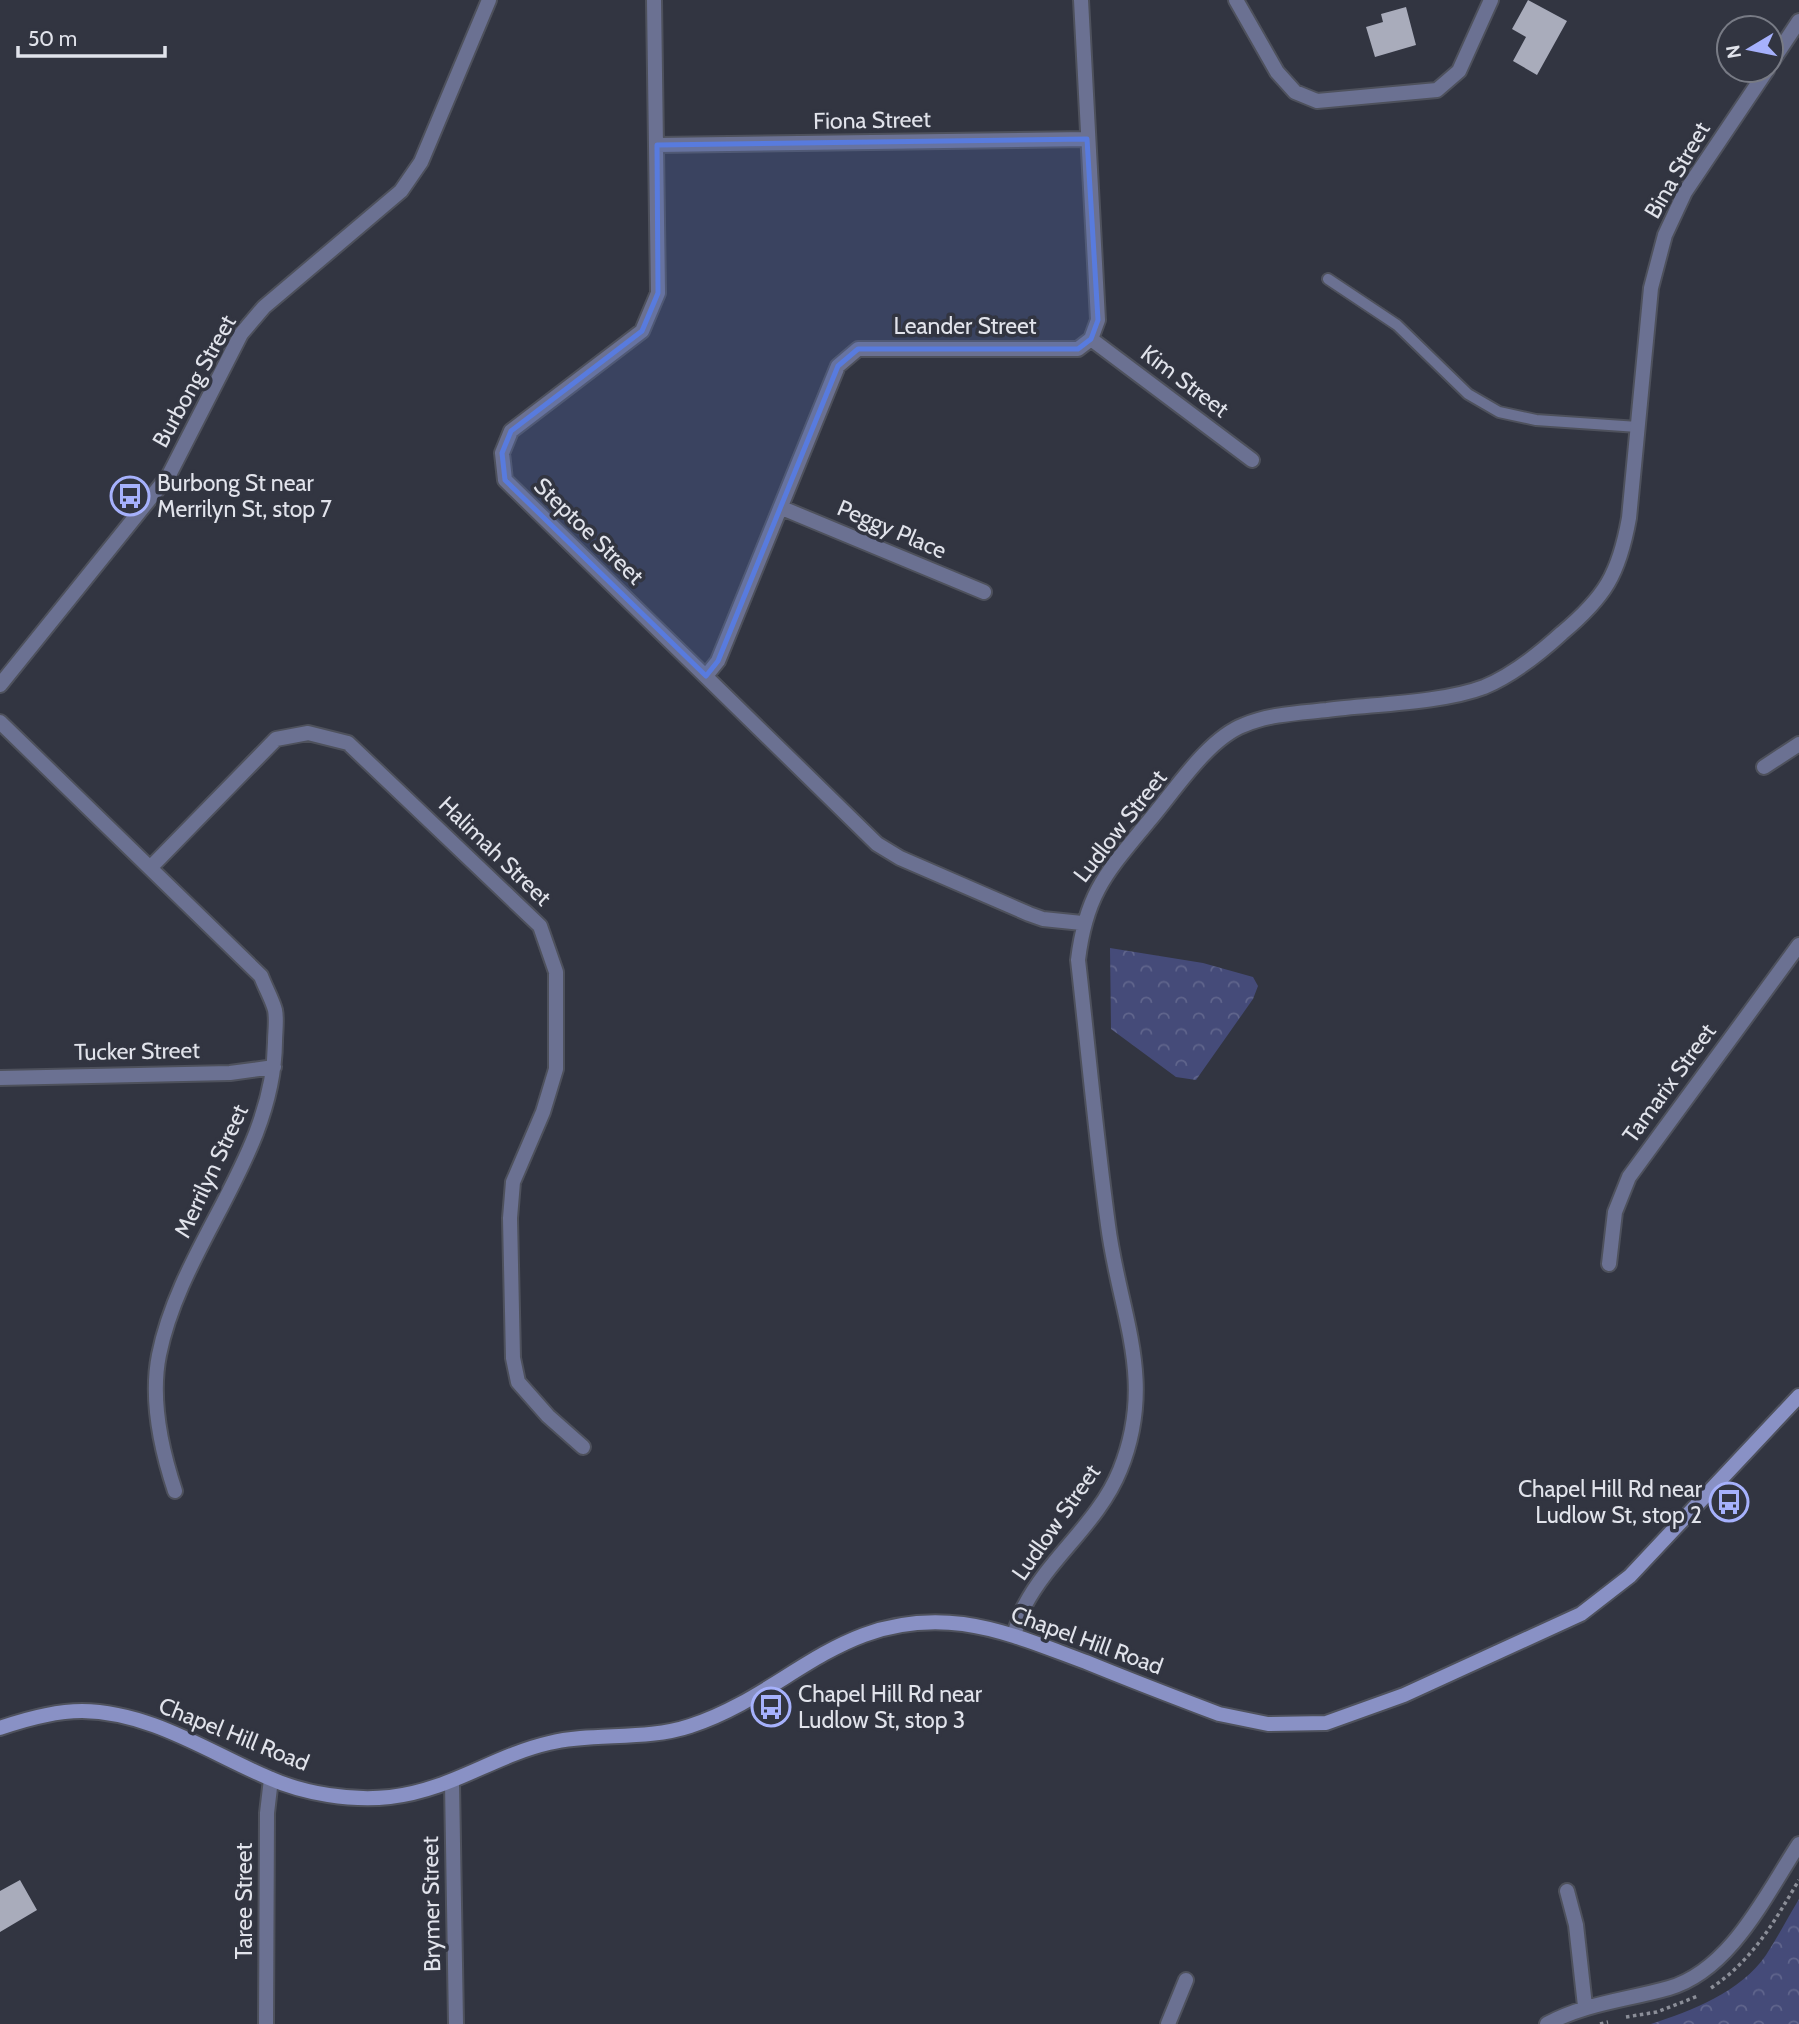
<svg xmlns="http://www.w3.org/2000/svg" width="1799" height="2024" font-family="Cabin,sans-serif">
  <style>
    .park { fill: url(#park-crowns) }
    .building { fill: #a9acbb }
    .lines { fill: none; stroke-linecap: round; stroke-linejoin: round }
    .service-casing { stroke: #4e515c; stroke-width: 14 }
    .minor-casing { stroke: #4e515c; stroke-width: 18 }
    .tertiary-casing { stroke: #4e515c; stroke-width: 18 }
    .secondary-casing { stroke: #4e515c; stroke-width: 18 }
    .path { stroke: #8b8e98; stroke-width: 3.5; stroke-dasharray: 3.5 3.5; stroke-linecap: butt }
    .service { stroke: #6b7192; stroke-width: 10 }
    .minor { stroke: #6b7192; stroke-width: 14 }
    .tertiary { stroke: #6b7192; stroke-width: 14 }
    .secondary { stroke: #8991c5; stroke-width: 14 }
    .marked { fill: #587bde; fill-opacity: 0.2; stroke: #587bde; stroke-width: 5; stroke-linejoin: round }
    .labels { text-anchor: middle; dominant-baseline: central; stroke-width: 7; stroke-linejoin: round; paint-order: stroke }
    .street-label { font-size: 23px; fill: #e1e3eb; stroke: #323541 }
    .poi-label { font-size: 23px; fill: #e1e3eb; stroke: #323541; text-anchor: start }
  </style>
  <defs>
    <pattern id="park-crowns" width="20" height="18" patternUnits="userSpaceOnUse" patternTransform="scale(1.75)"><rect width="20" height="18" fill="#454b79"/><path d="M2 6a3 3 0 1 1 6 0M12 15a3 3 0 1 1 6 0" fill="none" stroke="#60658c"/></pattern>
  </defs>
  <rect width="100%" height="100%" fill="#323541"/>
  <path class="park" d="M1110 948 1203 963 1253 977 1258 986 1253 999 1196 1080 1176 1077 1111 1029Z
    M1799 1899V2024H1651C1691 2011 1741 1992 1766 1955 1778 1937 1788 1917 1799 1899Z"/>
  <path class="building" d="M1528 0 1567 21 1537 75 1513 61 1526 37 1512 29Z
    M1406 7 1416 45 1375 57 1366 27 1383 22 1381 14Z
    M20 1880 37 1910 0 1932V1891Z"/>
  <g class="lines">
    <defs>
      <path id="service" d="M1328 279 1397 325 1468 394 1499 412 1536 420 1638 427"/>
      <path id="minor" d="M654 0 658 293 642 331 511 431 502 453 505 480 877 844 900 858 1029 914 1043 919 1082 923
        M1236 0 1277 72 1295 92 1317 101 1437 90 1459 71 1491 0
        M1771 63 1799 21
        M657 145 1087 139
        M1091 339 1252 460
        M782 508 984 592
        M706 676 718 661 838 366 858 349H1078L1091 339 1098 320 1081 0
        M0 722 261 976C265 987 272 999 275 1010 277 1020 275 1032 275 1042 274 1156 181 1245 159 1355 150 1400 161 1449 175 1491
        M1764 767 1799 744
        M151 867 276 739 308 733 348 743 540 926 556 972V1069L543 1112 513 1182 510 1218 513 1358 518 1382 548 1416 583 1447
        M0 1078 230 1073 274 1067
        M1609 1264 1615 1212 1629 1177 1799 945
        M1014 1634C1018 1625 1020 1613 1025 1605 1051 1556 1099 1522 1120 1470 1157 1379 1119 1313 1108 1225 1096 1137 1088 1048 1078 960 1086 893 1107 872 1148 822 1174 792 1207 739 1244 725 1270 714 1299 713 1327 710 1373 704 1442 703 1484 687 1513 675 1539 654 1562 633 1605 597 1619 574 1629 518L1651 288 1665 235 1685 192 1767 70
        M452 1783 456 2024
        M1567 1891 1576 1925 1585 2006
        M266 2024 267 1813 271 1779
        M1168 2024 1186 1980
        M1547 2024C1586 2003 1627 2000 1669 1988 1731 1970 1766 1894 1799 1844"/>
      <path id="tertiary" d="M0 685 169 475 241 334 264 307 401 191 421 162 489 0"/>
      <path id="secondary" d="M0 1728C26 1719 54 1711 82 1711 151 1712 208 1752 269 1778 305 1794 351 1801 390 1797 451 1790 493 1756 549 1743 594 1732 645 1741 690 1726 791 1693 840 1609 963 1624 1006 1630 1045 1647 1086 1662 1130 1680 1174 1697 1219 1714L1268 1724 1326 1723 1404 1695 1581 1614 1630 1576 1799 1396"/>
    </defs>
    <use href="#service" class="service-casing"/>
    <use href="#minor" class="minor-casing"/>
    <use href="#tertiary" class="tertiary-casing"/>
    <use href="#secondary" class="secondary-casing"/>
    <path class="path" d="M1711 1988C1753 1960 1774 1922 1799 1880
      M1626 2017 1657 2012 1698 1996
      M1600 2024 1608 2022"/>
    <use href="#service" class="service"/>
    <use href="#minor" class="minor"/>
    <use href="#tertiary" class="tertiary"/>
    <use href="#secondary" class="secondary"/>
  </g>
  <path class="marked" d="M1087 139 1098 320 1091 339 1078 349H858L838 366 718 661 706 676 505 480 502 453 511 431 642 331 658 293 657 145Z"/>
  <defs>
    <symbol id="bus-ring" viewBox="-11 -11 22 22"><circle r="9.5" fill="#323541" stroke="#a6b1fc" stroke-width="1.5"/><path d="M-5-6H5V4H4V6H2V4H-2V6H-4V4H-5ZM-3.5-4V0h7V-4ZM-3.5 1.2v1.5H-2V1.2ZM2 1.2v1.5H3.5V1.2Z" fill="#a6b1fc"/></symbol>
  </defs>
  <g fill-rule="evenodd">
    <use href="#bus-ring" x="108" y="474" width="44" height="44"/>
    <use href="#bus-ring" x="1707" y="1480" width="44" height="44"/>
    <use href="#bus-ring" x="749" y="1685" width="44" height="44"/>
  </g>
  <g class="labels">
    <g class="street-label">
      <text transform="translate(872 120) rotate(-1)">Fiona Street</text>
      <text transform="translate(1677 170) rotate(-60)">Bina Street</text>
      <text x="965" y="326">Leander Street</text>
      <text transform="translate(194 381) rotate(-61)">Burbong Street</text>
      <text transform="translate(1185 381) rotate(37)">Kim Street</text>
      <text transform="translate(892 529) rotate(23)">Peggy Place</text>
      <text transform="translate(589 531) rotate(44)">Steptoe Street</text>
      <text transform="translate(1120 826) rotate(-52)">Ludlow Street</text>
      <text transform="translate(495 851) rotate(44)">Halimah Street</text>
      <text transform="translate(137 1051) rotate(-1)">Tucker Street</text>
      <text transform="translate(1669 1083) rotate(-54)">Tamarix Street</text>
      <text transform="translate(211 1171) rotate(-65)">Merrilyn Street</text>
      <text transform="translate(1056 1522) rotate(-55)">Ludlow Street</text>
      <text transform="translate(1087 1640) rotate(20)">Chapel Hill Road</text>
      <text transform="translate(234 1734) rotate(22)">Chapel Hill Road</text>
      <text transform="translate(244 1901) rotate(-90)">Taree Street</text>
      <text transform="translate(431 1904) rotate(-91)">Brymer Street</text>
    </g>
    <g class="poi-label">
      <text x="157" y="483">Burbong St near<tspan x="157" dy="26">Merrilyn St, stop 7</tspan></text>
      <text x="1702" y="1489" text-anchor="end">Chapel Hill Rd near<tspan x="1702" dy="26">Ludlow St, stop 2</tspan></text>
      <text x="798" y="1694">Chapel Hill Rd near<tspan x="798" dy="26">Ludlow St, stop 3</tspan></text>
    </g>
  </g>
  <g transform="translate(1750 49) rotate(260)"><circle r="33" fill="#323541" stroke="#787b85" stroke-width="2"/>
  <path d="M0-5L12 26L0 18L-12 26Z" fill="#a6b1fc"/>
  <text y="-10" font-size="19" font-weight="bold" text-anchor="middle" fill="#e1e3eb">N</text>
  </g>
  <path d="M18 46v10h147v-10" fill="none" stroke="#e1e3eb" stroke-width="3.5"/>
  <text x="28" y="46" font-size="21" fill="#e1e3eb" stroke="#323541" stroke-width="5" paint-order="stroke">50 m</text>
</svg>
